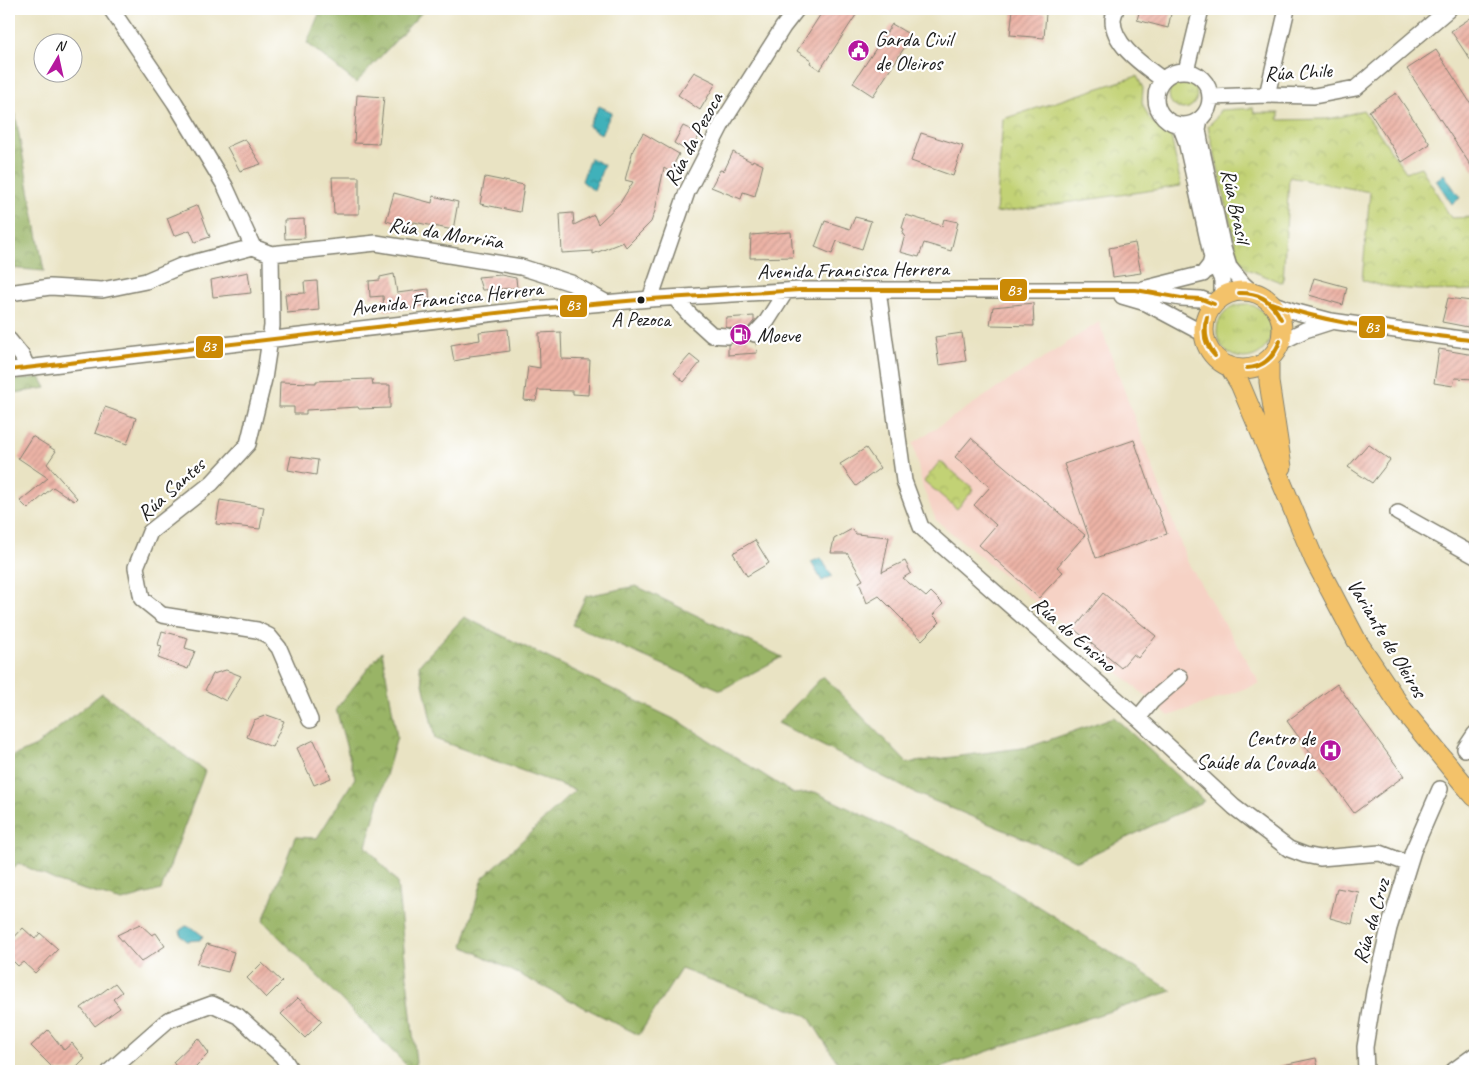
<svg xmlns="http://www.w3.org/2000/svg" width="1484" height="1080" font-family="Caveat,sans-serif">
  <style>
    .built { fill: #f6d2c5 }
    .grass { fill: url(#grass-tufts); stroke: #6f7748 }
    .forest { fill: url(#forest-crowns); stroke: #5a6841 }
    .park { fill: url(#park-crowns); stroke: #6f7748 }
    .water { fill: url(#water-ripples); stroke: #2e666b }
    .building { fill: url(#building-hatch) }
    .lines { fill: none; stroke-linecap: round; stroke-linejoin: round }
    .minor-tunnel { stroke: #c0bba2; stroke-width: 15; stroke-dasharray: 15 8; stroke-linecap: butt }
    .minor-casing { stroke: #828070; stroke-width: 18 }
    .major-casing { stroke: #828070; stroke-width: 21 }
    .minor { stroke: #fff; stroke-width: 15 }
    .major { stroke: #f3c26a; stroke-width: 19 }
    .bus-1-casing { stroke: #fff; stroke-width: 8 }
    .bus-1 { stroke: #cb8a06; stroke-width: 4 }
    .bus-dot { fill: #1c1c1c; stroke: #fff; stroke-width: 2 }
    .labels { text-anchor: middle; dominant-baseline: central; stroke-width: 4.5; stroke-linejoin: round; paint-order: stroke }
    .bus-label { font-size: 20px; fill: #1c1c1c; stroke: #fff }
    .poi-label { font-size: 21px; fill: #1c1c1c; stroke: #fff; text-anchor: start }
    .street-label { font-size: 21px; fill: #1c1c1c; stroke: #fff }
    .line-badge { stroke: #fff; stroke-width: 2 }
    .badge-label { font-size: 14px; text-anchor: middle; font-weight: bold; fill: #fff }
  </style>
  <defs>
    <pattern id="grass-tufts" width="24" height="20" patternUnits="userSpaceOnUse" patternTransform="scale(1.25)"><rect width="24" height="20" fill="#c2d275"/><path d="M3 7l-1-3M5 7V3M7 7l1-3M15 17l-1-3M17 17v-4M19 17l1-3" fill="none" stroke="#a6b465"/></pattern>
    <pattern id="forest-crowns" width="20" height="18" patternUnits="userSpaceOnUse" patternTransform="scale(1.25)"><rect width="20" height="18" fill="#99b466"/><path d="M2 6a3 3 0 1 1 6 0M12 15a3 3 0 1 1 6 0" fill="none" stroke="#7c9253"/></pattern>
    <pattern id="park-crowns" width="20" height="18" patternUnits="userSpaceOnUse" patternTransform="scale(1.25)"><rect width="20" height="18" fill="#c2d275"/><path d="M2 6a3 3 0 1 1 6 0M12 15a3 3 0 1 1 6 0" fill="none" stroke="#a6b465"/></pattern>
    <pattern id="water-ripples" width="26" height="14" patternUnits="userSpaceOnUse" patternTransform="scale(1.25)"><rect width="26" height="14" fill="#40b1ba"/><path d="M2 4q2-2 4 0t4 0M15 11q2-2 4 0t4 0" fill="none" stroke="#358f96"/></pattern>
    <pattern id="building-hatch" width="6" height="6" patternUnits="userSpaceOnUse" patternTransform="scale(1.25)"><rect width="6" height="6" fill="#ecb3a6"/><path d="M-1 1l2-2M0 6l6-6M5 7l2-2" fill="none" stroke="#ca998e"/></pattern>
  </defs>
  <rect width="100%" height="100%" fill="#fff"/>
  <filter id="ink" filterUnits="userSpaceOnUse"><feTurbulence type="fractalNoise" baseFrequency=".02" numOctaves="2"/><feDisplacementMap in="SourceGraphic" scale="10" xChannelSelector="R" yChannelSelector="G"/><feConvolveMatrix kernelMatrix="1 2 1 2 8 2 1 2 1" color-interpolation-filters="sRGB"/></filter>
  <filter id="wash" filterUnits="userSpaceOnUse"><feTurbulence type="fractalNoise" baseFrequency=".0096" numOctaves="4" result="noise"/><feDisplacementMap in="SourceGraphic" scale="20" xChannelSelector="R" yChannelSelector="G"/><feGaussianBlur stdDeviation="1.12" result="paint"/><feColorMatrix in="noise" values="0 0 0 0 0 0 0 0 0 0 0 0 0 0 0 0 0 1.4 0 .05"/><feComposite in="paint" operator="in"/></filter>
  <g filter="url(#wash)">
    <rect width="100%" height="100%" fill="#e9e3c3"/>
    <path class="built" d="M1099 322 1188 563 1260 683 1169 716 1056 619 936 520 923 488 913 443Z"/>
    <path class="grass" d="M1169 95a14 14 0 1 1 28 0a14 14 0 1 1-28 0Z
      M1217 331a27 27 0 1 1 54 0a27 27 0 1 1-54 0Z"/>
    <path class="forest" d="M321 9H425L356 83 307 43Z
      M9 108 15 113 44 271 9 268Z
      M40 377 46 388 9 394V381Z
      M636 586 782 657 721 690 572 625 586 596Z
      M464 617 682 723 794 794 815 792 993 878 1172 991 997 1048 932 1071H843L808 1016 681 969 639 1035 463 946 483 878 575 790 435 739 419 665Z
      M382 651 397 737 366 846 397 882 416 1063 411 1070 263 921 295 837 317 838 355 778 336 709Z
      M823 676 907 763 1029 747 1114 717 1204 801 1078 861 915 793 778 723Z
      M102 693 205 771 161 890 122 901 61 883 18 863 9 874V758L36 746Z"/>
    <path class="park" d="M1137 76 1143 88 1142 103 1149 118 1159 128 1171 136 1181 186 996 213 1003 119Z
      M1253 108 1254 113H1279V120L1327 119 1344 116 1363 110 1406 172 1421 167 1451 218 1475 217V290C1438 291 1398 292 1362 280L1370 192 1289 177 1283 283 1247 269 1241 262 1238 255 1208 126 1216 118 1220 110Z
      M940 461 974 489 957 509 924 481Z"/>
    <path class="water" d="M599 106 612 112 601 134 588 126Z
      M590 158 604 165 594 191 582 181Z
      M1444 174 1460 198 1452 204 1436 180Z
      M821 558 832 576 822 581 811 562Z
      M186 926 193 928 203 936 200 940 187 941 181 936 180 930Z"/>
    <g id="blocks">
      <path class="building" d="M824 9H860L820 70 810 63 811 60 797 51Z
        M1013 9 1046 13 1044 38 1010 35Z
        M1140 9H1172L1168 28 1137 20Z
        M1475 15V67L1451 31Z
        M892 24 912 36 873 96 853 83Z
        M1436 50 1475 110V172L1407 69Z
        M694 72 716 83 700 110 678 95Z
        M1396 93 1430 144 1402 162 1369 111Z
        M357 95 384 97 379 144 354 143Z
        M683 126 700 134 690 153 674 143Z
        M643 133 679 154 670 172 664 168 655 211 651 222 626 247 623 242 593 254V251L562 253 560 214 573 213 574 225 594 215 598 224 620 203 633 182 625 180 633 150Z
        M921 133 963 146 953 176 911 161Z
        M245 139 261 164 240 171 227 147Z
        M733 152 752 162 753 160 763 165 755 196 743 192 741 199 711 187 720 170 724 171Z
        M332 177H359V214H334Z
        M485 177 524 185 520 212 480 204Z
        M394 193 432 203 433 196 458 202 453 230 414 222 413 228 386 221Z
        M198 205 210 237 195 242 190 230 174 236 167 218Z
        M906 215 942 226 944 219 958 222 951 251 924 243 919 257 900 252 905 235 902 234 904 229 902 228Z
        M855 217 871 221 862 249 837 241 832 254 815 247 825 221 850 229Z
        M304 219 305 238 285 239 284 220Z
        M791 232 793 257 750 258 751 235Z
        M1135 243 1141 273 1113 277 1109 248Z
        M248 272 251 293 213 297 211 280Z
        M394 274 397 293 429 289 430 306 384 311 383 296 370 297 369 281 380 280V277Z
        M501 275 516 278 517 288 482 290 478 277Z
        M1314 278 1347 287 1343 305 1309 295Z
        M317 281 319 310 287 313 285 294 305 293 304 282Z
        M1448 298 1471 301 1468 327 1442 322Z
        M1033 303 1034 326 990 325 993 307Z
        M754 316V321L748 328 746 336 749 341 756 343 757 353 728 355V345L734 342 736 336 733 329 726 327V318Z
        M508 329 510 351 470 356V358L454 361 451 345 480 340 479 332Z
        M561 332 562 359 590 360 588 395 573 394V391L538 390 536 401 524 400 528 366 540 368 539 333Z
        M962 333 966 361 939 365 935 337Z
        M1439 349 1468 354H1475V379L1455 378 1453 386 1434 383Z
        M690 355 700 363 684 382 674 373Z
        M372 379 373 385H390V408L359 409 358 407 306 410V414H294V407H279L280 382 316 383V381Z
        M105 407 136 418 127 444 95 433Z
        M32 436 56 451 47 464 77 498 74 501 53 487 28 509 20 501 48 478 18 458Z
        M971 438 1085 535 1057 567 1063 572 1039 598 979 545 996 525 974 505 990 487 955 457Z
        M1134 440 1167 534 1096 558 1064 464Z
        M1368 444 1390 460 1372 483 1348 467Z
        M866 448 880 468 856 486 840 464Z
        M291 456 318 460 316 475 288 470Z
        M220 500 264 507 260 529 216 524Z
        M852 529 856 534 889 537 882 572 905 561 911 573 903 578 926 597 931 592 943 604 933 615 940 622 922 640 902 621 903 620 879 596 867 603 859 582 863 580 847 553H831L834 539Z
        M755 540 769 563 747 576 733 553Z
        M1103 593 1156 636 1138 658 1133 654 1121 668 1074 629Z
        M162 631 188 638 185 648 195 651 188 669 158 658 162 646 158 645Z
        M226 670 241 676 226 701 205 690 213 674Z
        M1337 684 1404 776 1354 813 1287 721Z
        M267 715 284 721 272 747 247 737 254 720Z
        M314 740 331 778 314 785 297 748Z
        M1337 888 1359 892 1352 924 1330 918Z
        M140 924 152 935 156 933 165 946 141 962 117 935Z
        M23 928 35 939 40 933 58 949 35 973 23 962 18 966 9 957V943Z
        M207 944 234 952 228 972 196 964Z
        M262 963 282 982 266 998 247 978Z
        M115 983 122 992 113 999 120 1008 95 1026 81 1008Z
        M298 998 322 1021 305 1038 281 1014Z
        M48 1030 64 1050 72 1043 85 1059 73 1071H56L31 1046Z
        M198 1038 209 1053 191 1071H179L173 1062Z
        M1316 1058 1319 1071H1279L1278 1066Z"/>
    </g>
  </g>
  <g filter="url(#ink)">
    <use href="#blocks" fill-opacity="0" stroke="#828070" stroke-width="1"/>
    <g class="lines">
      <path class="minor-tunnel" d="M727 336 737 337 755 334"/>
      <defs>
        <path id="minor" d="M111 9 175 103 225 186 253 247
          M1116 9C1115 12 1113 17 1113 20 1113 46 1145 66 1163 80
          M1186 71 1201 9
          M1156 98a27 27 0 1 1 54 0a27 27 0 1 1-54 0Z
          M1267 95 1287 9
          M1210 97 1267 95 1314 96 1356 88 1449 9
          M1200 119 1198 129 1200 141 1223 248 1229 267 1243 284 1253 293
          M1180 125 1186 141 1212 258 1222 280V297
          M271 254 272 326 264 379 248 444 212 483 150 532 136 567 142 599 162 615 257 630 269 636 279 648 310 720
          M1143 289 1203 274 1210 265 1212 258
          M878 290 904 481 921 527 1138 718 1234 807 1289 849 1305 855 1320 858 1380 853 1409 864
          M9 293 50 287 102 290 146 281 181 266 253 247 271 254 376 243 521 267 571 283 607 303
          M1122 296 1146 303 1204 334
          M675 298 689 314 712 335 727 336
          M650 299 687 192 723 122 783 27 797 9
          M1271 303 1293 311 1331 321 1475 341
          M755 334 767 321 786 291
          M9 340 22 356 27 367
          M1281 342 1305 330 1330 322
          M9 370 523 310 650 299 800 290H1136L1181 298 1201 299 1214 304
          M1398 513 1475 556
          M1138 718 1152 701 1180 677
          M1465 749 1475 734
          M110 1071 168 1020 212 1004 238 1016 282 1056 289 1067 290 1071
          M1366 1071 1365 1047 1374 992 1389 928 1413 851 1440 789
          M1453 1071 1475 1055"/>
        <path id="major" d="M1204 330a39 39 0 1 1 78 0a39 39 0 1 1-78 0Z
          M1269 360V382L1282 467
          M1229 366 1240 384 1314 559 1357 641 1403 710 1463 783 1475 797"/>
      </defs>
      <use href="#minor" class="minor-casing"/>
      <use href="#major" class="major-casing"/>
      <use href="#minor" class="minor"/>
      <use href="#major" class="major"/>
      <defs>
        <path id="bus-1" d="M1239 293C1261 293 1271 301 1281 319
          M1239 293C1260 292 1273 301 1281 319
          M1271 303C1336 327 1407 331 1475 341
          M1207 317C1204 334 1206 342 1215 356
          M1207 317C1202 332 1204 345 1215 356
          M1247 368C1264 368 1274 355 1280 341
          M1247 368C1264 368 1275 356 1280 341
          M9 370 523 310 650 299 800 290H1136L1181 298 1201 299 1214 304"/>
      </defs>
      <use href="#bus-1" class="bus-1-casing"/>
      <use href="#bus-1" class="bus-1"/>
    </g>
  </g>
  <defs>
    <symbol id="civic-disc" viewBox="-11 -11 22 22"><circle r="9.5" fill="#b5179e" stroke="#fff"/><path d="M-.6-6.5H3V-4.5H.6V-3L4-1V1h2V6H-6V1h2V-1L-.6-3ZM-1.2 2.5V6h2.4V2.5Z" fill="#fff"/></symbol>
    <symbol id="fuel-disc" viewBox="-11 -11 22 22"><circle r="9.5" fill="#b5179e" stroke="#fff"/><path d="M-5.5-6h7V0h2V4h1.3V-2.5L3-4.5l.8-.8L6-3V5H2.5V1h-1V6h-7ZM-4.2-4.7v3.2H.2V-4.7Z" fill="#fff"/></symbol>
    <symbol id="hospital-disc" viewBox="-11 -11 22 22"><circle r="9.5" fill="#b5179e" stroke="#fff"/><path d="M-5-5h3v3.5h4V-5h3V5h-3V1.5h-4V5h-3Z" fill="#fff"/></symbol>
  </defs>
  <g fill-rule="evenodd">
    <use href="#civic-disc" x="846" y="38" width="25" height="25"/>
    <use href="#fuel-disc" x="728" y="322" width="25" height="25"/>
    <use href="#hospital-disc" x="1318" y="738" width="25" height="25"/>
  </g>
  <circle class="bus-dot" cx="641" cy="300" r="4.5"/>
  <g class="labels">
    <g class="bus-label">
      <text x="641" y="319">A Pezoca</text>
    </g>
    <g class="poi-label">
      <text x="875" y="39">Garda Civil<tspan x="875" dy="24">de Oleiros</tspan></text>
      <text x="757" y="335">Moeve</text>
      <text x="1315" y="738" text-anchor="end">Centro de<tspan x="1315" dy="24">Saúde da Covada</tspan></text>
    </g>
    <g class="street-label">
      <text transform="translate(1298 72) rotate(-3)">Rúa Chile</text>
      <text transform="translate(693 139) rotate(-62)">Rúa da Pezoca</text>
      <text transform="translate(1236 206) rotate(78)">Rúa Brasil</text>
      <text transform="translate(446 233) rotate(9)">Rúa da Morriña</text>
      <text transform="translate(853 270) rotate(-1)">Avenida Francisca Herrera</text>
      <text transform="translate(447 298) rotate(-6)">Avenida Francisca Herrera</text>
      <text transform="translate(171 489) rotate(-42)">Rúa Santes</text>
      <text transform="translate(1074 634) rotate(41)">Rúa do Ensino</text>
      <text transform="translate(1387 638) rotate(59)">Variante de Oleiros</text>
      <text transform="translate(1371 921) rotate(-74)">Rúa da Cruz</text>
    </g>
  </g>
  <g class="line-badge">
    <rect x="999" y="278" width="29" height="24" rx="5" fill="#cb8a06"/>
    <rect x="559" y="294" width="29" height="24" rx="5" fill="#cb8a06"/>
    <rect x="1358" y="315" width="28" height="24" rx="5" fill="#cb8a06"/>
    <rect x="195" y="335" width="29" height="24" rx="5" fill="#cb8a06"/>
  </g>
  <g class="badge-label">
    <text x="1014" y="295">B3</text>
    <text x="573" y="310">B3</text>
    <text x="1372" y="332">B3</text>
    <text x="209" y="351">B3</text>
  </g>
  <rect width="1484" height="1080" fill="none" stroke="#fff" stroke-width="30"/>
  <g transform="translate(58 58) rotate(9)"><circle r="24" fill="#ffffff" stroke="#a4a4a4"/>
  <path d="M0-4L9 19L0 12L-9 19Z" fill="#b5179e"/>
  <text y="-8" font-size="14" font-weight="bold" text-anchor="middle" fill="#1c1c1c">N</text>
  </g>
</svg>
